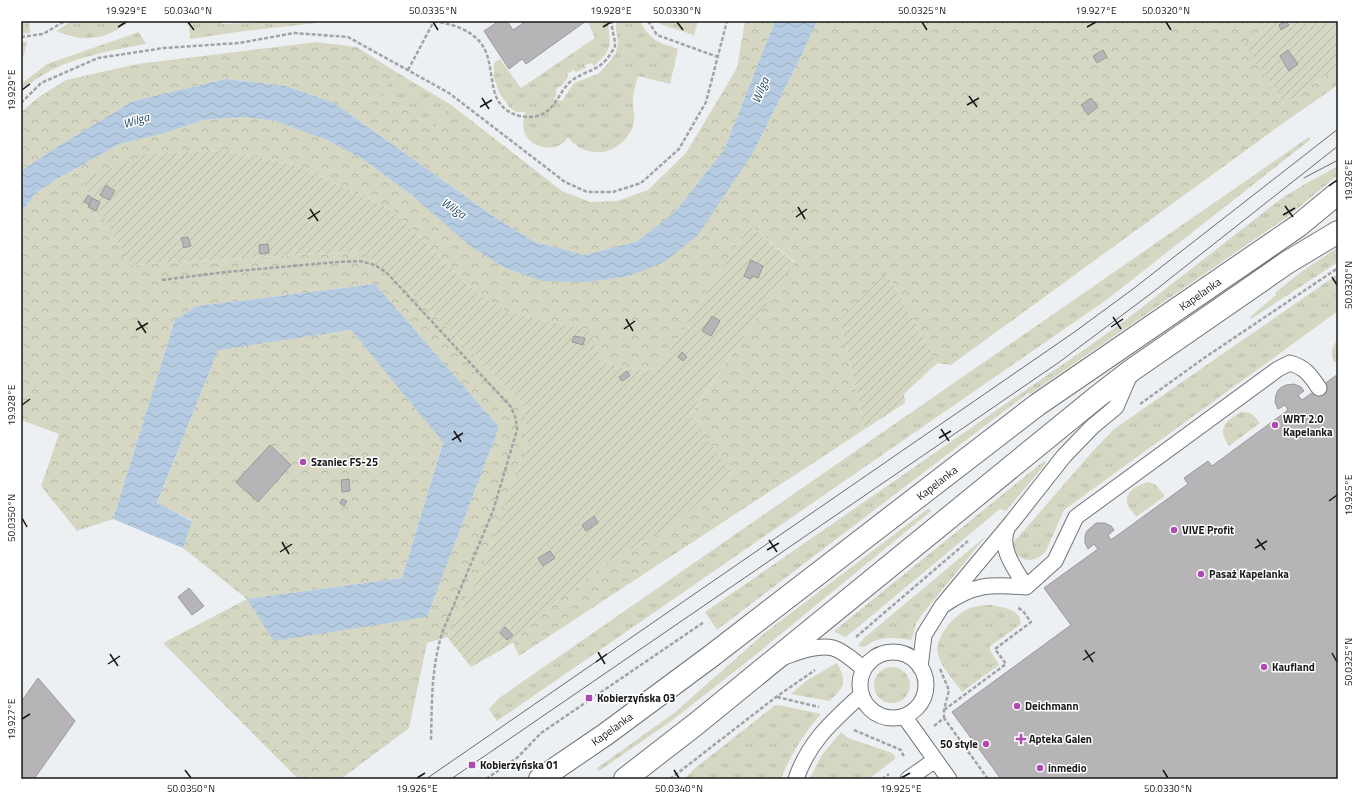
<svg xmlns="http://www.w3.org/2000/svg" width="1359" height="800" font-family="'Titillium Web',sans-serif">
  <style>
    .grass { fill: url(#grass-tufts) }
    .forest { fill: url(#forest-crowns) }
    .garden { fill: url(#garden-furrows) }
    .water { fill: url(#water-waves) }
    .building { fill: #b6b4b7; stroke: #99989a }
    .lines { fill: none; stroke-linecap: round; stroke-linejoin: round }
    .lane-casing { stroke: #727476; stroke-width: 17 }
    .secondary-casing { stroke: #727476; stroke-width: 24 }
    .path { stroke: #a1a3a6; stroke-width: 2.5; stroke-dasharray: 4 2; stroke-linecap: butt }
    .lane { stroke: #fff; stroke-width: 15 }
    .secondary { stroke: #fff; stroke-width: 22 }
    .tram { stroke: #6a6c6e; stroke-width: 1 }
    .ticks { fill: none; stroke: #161718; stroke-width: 1.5 }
    .poi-dot { fill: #ad4bb2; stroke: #fff; stroke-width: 1.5 }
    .labels { text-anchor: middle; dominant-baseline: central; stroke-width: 3; stroke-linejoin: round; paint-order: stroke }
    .street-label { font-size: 11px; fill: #161718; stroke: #fff }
    .poi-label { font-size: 11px; font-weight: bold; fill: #161718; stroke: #fff; text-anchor: start }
    .water-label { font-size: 12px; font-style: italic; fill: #234869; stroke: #fff }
    .neatline { fill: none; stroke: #161718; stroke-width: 1.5 }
    .ticks-label { font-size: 10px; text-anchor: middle; fill: #161718 }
  </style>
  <defs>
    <pattern id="grass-tufts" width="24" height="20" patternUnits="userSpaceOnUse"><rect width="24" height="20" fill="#d5d7c3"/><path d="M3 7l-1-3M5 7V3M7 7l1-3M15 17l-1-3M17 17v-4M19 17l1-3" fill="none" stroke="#b6b8a7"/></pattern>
    <pattern id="forest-crowns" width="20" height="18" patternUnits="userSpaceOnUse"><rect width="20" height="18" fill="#d5d7c3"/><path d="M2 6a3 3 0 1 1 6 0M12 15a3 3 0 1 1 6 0" fill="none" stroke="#b6b8a7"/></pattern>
    <pattern id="garden-furrows" width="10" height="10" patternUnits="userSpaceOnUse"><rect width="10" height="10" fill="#d5d7c3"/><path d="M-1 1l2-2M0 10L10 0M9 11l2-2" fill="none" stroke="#b6b8a7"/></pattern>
    <pattern id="water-waves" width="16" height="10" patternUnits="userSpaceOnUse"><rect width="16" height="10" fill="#b4cbe1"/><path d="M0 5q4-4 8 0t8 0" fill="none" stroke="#9aaec0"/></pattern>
  </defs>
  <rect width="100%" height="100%" fill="#edf0f3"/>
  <path class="grass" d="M21 21H29L30 33 21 34Z
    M72 21H130C106 40 85 43 56 31Z
    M185 21H223L221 24 307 21 317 23 245 31 190 39 189 26Z
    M590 21H608L610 45 605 55 594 66 592 63 585 65 586 68 576 72 574 70 567 74 568 77 561 87 559 86 555 91 557 94 554 99 562 101 574 83 598 74 606 66 616 53 618 42 616 29V21H640C652 42 656 41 678 49L670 84 638 76C636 83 634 90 633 97 632 104 635 113 634 121 632 138 614 153 597 152 586 152 575 147 568 137 559 153 533 150 525 134 522 127 524 119 525 112H516L510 108 500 94 494 78V63L500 59 521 88 595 38 588 22Z
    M659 21H698L694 35 660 24Z
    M139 32 146 44C102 52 55 60 21 91V84L47 64Z
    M21 42H27L24 54 21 60Z
    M396 72 450 104 435 128 383 93Z
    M1309 137 1311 139 1105 301 497 721 489 709 499 698Z
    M1338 166V175L1287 217 1030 394 1028 393 717 630 705 612 1085 349 1127 319 1282 198 1307 183Z
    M1338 247V262L1251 319 1250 317 1276 295 1275 293 1297 275Z
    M1338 274V311L1064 510 1046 551C1035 565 1015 562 1012 544L1093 451 1114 429Z
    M1338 340V362H1334C1330 355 1332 345 1338 340Z
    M1241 412C1251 412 1254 415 1260 423L1229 446C1217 428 1224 422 1241 412Z
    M1044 461 1046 463 1006 511 1000 509 846 637 834 632V631Z
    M1149 482 1156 485 1165 496 1136 517C1134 513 1130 510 1128 506 1123 491 1138 485 1149 482Z
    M929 508 931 511 753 657 670 722 599 771 597 768 674 713 766 632Z
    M986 536 920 617 916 624 912 639 910 640C894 637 878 636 864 647L858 646 864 638Z
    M991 605C1002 607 1024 610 1020 625L990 646V650L999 665 962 692C954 681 942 668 938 655 934 639 951 619 964 611 972 606 981 605 991 605Z
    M837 663C847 681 845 688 829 701L791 694 806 681Z
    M874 685a18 18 0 1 1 36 0a18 18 0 1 1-36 0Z
    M779 705 821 714C804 733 791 754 781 779H685L694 769 774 706Z
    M841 732 848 738 892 753 895 756V759L869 779H810L821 756Z"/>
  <path class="forest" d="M745 21H775L724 150 674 213 636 242 584 255 535 242 496 218 334 103 286 86 226 79 133 101 57 147 21 171V112L39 97 66 80 137 64 317 42 357 47 396 72 383 93 435 128 450 104 562 191 590 202 617 201 648 190 686 153 737 68Z
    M817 21H1274L1244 45 1284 104 1338 67V85L1289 119 951 365 937 363 887 272 840 320 865 429 519 656 513 643 532 622 609 561 672 527 731 472 690 415 795 262 750 225 657 370 627 369 601 361 591 330 507 312 472 289 394 211 298 166 224 150 147 154 131 265 361 251 420 301 524 405 527 445 513 481 483 568 447 637 427 643 409 728 341 779H298L163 643 247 599 183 548 192 520 157 504 218 349 351 330 443 441 402 578 247 599 427 617 499 427 375 284 197 306 175 320 113 519 77 531 41 486 59 434 21 420V212L36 193 60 177 120 144 168 132 203 120 244 117 275 121 327 140 364 160 414 197 586 282 753 153 800 58Z"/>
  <path class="garden" d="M1274 21H1338V67L1284 104 1244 45Z
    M224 150 298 166 394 211 472 289 507 312 591 330 601 361 627 369 657 370 750 225 795 263 690 414 731 472 672 527 609 561 532 622 513 643 471 667 447 637 483 568 513 481 527 445 524 405 420 301 361 251 131 265 82 179 147 154Z
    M887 272 937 363 904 394 905 403 865 429 840 320Z"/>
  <path class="water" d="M775 21H817L800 58 753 153 697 236 664 262 629 276 586 282 542 281 505 268 469 245 414 197 364 160 327 140 275 121 244 117 203 120 168 132 120 144 60 177 36 193 21 212V171L57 147 133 101 226 79 286 86 334 103 496 218 535 242 584 255 636 242 674 213 724 150Z
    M375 284 499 427 427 617 274 641 247 599 402 578 443 442 351 330 218 350 157 503 192 521 183 548 113 519 175 320 197 306Z"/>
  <path class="building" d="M499 21H507L513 30 526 21H586L526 64 522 59 509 69 484 31Z
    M1286 21 1289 25 1281 30 1279 25Z
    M1103 50 1107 57 1097 63 1093 56Z
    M1288 50 1298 64 1289 71 1280 56Z
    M1091 98 1098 107 1088 115 1081 105Z
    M106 185 115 191 109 200 100 195Z
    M88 195 92 198 89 205 84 202Z
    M92 198 100 202 96 211 88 207Z
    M188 237 191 246 184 248 181 238Z
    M268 244 269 253 260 254 259 245Z
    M751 260 763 266 758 278 752 276 750 279 744 276Z
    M712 316 720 321 711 336 702 331Z
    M574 336 585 338 583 345 572 342Z
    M682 352 687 357 683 361 678 357Z
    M627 371 630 376 622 381 619 377Z
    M1338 374V779H1001L952 712 1071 625 1044 588 1098 549 1094 544 1088 549 1085 543V536L1087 531 1096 523H1105L1111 526 1114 530 1108 535 1111 540 1188 484 1184 478 1208 461 1212 466 1288 410 1285 405 1278 409 1275 402 1276 395 1278 390 1282 387 1286 385 1294 384 1301 387 1304 391 1298 395 1302 400Z
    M270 445 291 465 258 502 236 482Z
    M349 456H353L354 463 350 464Z
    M349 479 350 491 342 492 341 480Z
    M342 499 347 501 344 506 340 503Z
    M594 516 598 523 586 531 582 525Z
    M550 551 555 558 543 566 538 558Z
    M189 588 204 606 192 615 178 597Z
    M505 627 513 635 507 640 500 633Z
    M38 678 75 721 34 779H21V702Z"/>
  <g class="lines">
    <defs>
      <path id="lane" d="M1008 527C997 547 1016 570 1026 587
        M942 606C973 584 989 584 1026 587L1055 561 1076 517 1278 369 1290 363C1306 368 1310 375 1319 388
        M860 685a33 33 0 1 1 66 0a33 33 0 1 1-66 0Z
        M784 657C798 652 818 644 833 648 844 651 855 662 864 669
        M920 667 924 635 942 606 1012 522 1064 456 1092 427 1116 407 1131 372
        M904 716 949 779
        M796 779C809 741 832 722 861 695
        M908 779 935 760"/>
      <path id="secondary" d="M540 779 606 734 710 657 1037 405 1298 226 1338 193
        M625 779 696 724 1097 397 1132 370 1288 262 1338 232"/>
    </defs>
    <use href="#lane" class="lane-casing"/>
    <use href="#secondary" class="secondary-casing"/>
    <path class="path" d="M428 21C449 22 476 30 485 50 496 74 486 104 516 115 522 117 534 118 540 115 555 110 559 92 570 82 586 69 600 72 611 53 612 51 615 48 615 45 615 37 611 29 612 21
      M648 21 657 35 718 57
      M21 37 43 34 65 21
      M408 70 434 21
      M21 103 41 83 98 58 164 48 239 43 294 33 348 37 449 93 565 182 587 192H613L641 183 679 149 706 102 727 21
      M162 280 226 272 337 262 360 261 375 265 387 273 511 407 516 419 517 430 493 511 442 633C431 670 432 702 431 740
      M1140 404 1204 358 1338 268
      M856 637 968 541
      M940 669 949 690 944 710V718
      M777 697 819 707
      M944 710 1006 664 995 649 1031 622 1023 611 1017 607
      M934 726 944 718 988 779
      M854 730 901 750 904 757
      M486 779 518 757 541 733 704 622
      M670 779 776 697 815 670
      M882 779 889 774"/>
    <use href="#lane" class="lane"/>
    <use href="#secondary" class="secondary"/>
    <path class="tram" d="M1304 178 1338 160
      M426 779 1073 333 1133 289 1338 129
      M451 779 1058 363 1153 292 1338 146"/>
  </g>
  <path class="ticks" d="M188 22 194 30M433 22 438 30M677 22 683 30M922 22 927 30M1166 22 1171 30M118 27 126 22M603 27 611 22M1087 27 1096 22M22 90 30 84M969 96 977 107M482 98 489 109M967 105 979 98M480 107 492 100M1329 186 1337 180M1285 206 1293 217M798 207 805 219M310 209 318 221M1283 215 1295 208M796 217 807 209M308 219 320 211M1332 277 1337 285M1113 317 1121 329M626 319 633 331M138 321 146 333M1111 327 1123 319M624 329 635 321M136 330 148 323M22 405 30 399M941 429 949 441M454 431 461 442M939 438 951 431M452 440 463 433M1329 501 1337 495M22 518 27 527M1257 539 1265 550M769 540 777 552M282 542 289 554M1255 548 1267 541M767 550 779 543M280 552 292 544M1085 650 1093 662M598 652 605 664M1332 653 1337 662M110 654 118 666M1083 660 1095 652M596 662 607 654M108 664 120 656M22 719 30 714M185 770 191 778M674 770 679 778M1163 770 1168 778M417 778 425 773M901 778 910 773"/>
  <g class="poi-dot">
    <circle cx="1275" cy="425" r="4"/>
    <circle cx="303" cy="462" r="4"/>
    <circle cx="1174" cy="530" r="4"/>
    <circle cx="1201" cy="574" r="4"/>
    <circle cx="1264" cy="667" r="4"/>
    <rect x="585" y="694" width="8" height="8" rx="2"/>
    <circle cx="1017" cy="706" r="4"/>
    <path d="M1019 733h4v4h4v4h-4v4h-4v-4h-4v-4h4z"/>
    <circle cx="986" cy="744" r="4"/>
    <rect x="468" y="761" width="8" height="8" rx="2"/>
    <circle cx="1040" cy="768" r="4"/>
  </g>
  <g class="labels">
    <g class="street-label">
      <text transform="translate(1200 294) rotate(-35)">Kapelanka</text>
      <text transform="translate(937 483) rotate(-38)">Kapelanka</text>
      <text transform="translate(612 729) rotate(-36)">Kapelanka</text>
    </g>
    <g class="poi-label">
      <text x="1283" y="419">WRT 2.0<tspan x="1283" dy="13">Kapelanka</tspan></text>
      <text x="311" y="462">Szaniec FS-25</text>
      <text x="1182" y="530">VIVE Profit</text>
      <text x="1209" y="574">Pasaż Kapelanka</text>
      <text x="1272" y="667">Kaufland</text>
      <text x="597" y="698">Kobierzyńska 03</text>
      <text x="1025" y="706">Deichmann</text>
      <text x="1029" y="739">Apteka Galen</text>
      <text x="978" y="744" text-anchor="end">50 style</text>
      <text x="480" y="765">Kobierzyńska 01</text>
      <text x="1048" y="768">inmedio</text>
    </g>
    <g class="water-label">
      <text transform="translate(760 90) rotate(-68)">Wilga</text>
      <text transform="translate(136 120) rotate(-16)">Wilga</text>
      <text transform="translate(454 208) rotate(34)">Wilga</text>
    </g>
  </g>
  <rect width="1359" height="800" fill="none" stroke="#ffffff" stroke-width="44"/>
  <rect x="22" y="22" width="1315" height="756" class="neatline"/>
  <g class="ticks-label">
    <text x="126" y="14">19.929°E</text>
    <text x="188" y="14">50.0340°N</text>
    <text x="433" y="14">50.0335°N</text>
    <text x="611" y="14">19.928°E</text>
    <text x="677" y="14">50.0330°N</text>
    <text x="922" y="14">50.0325°N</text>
    <text x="1096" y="14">19.927°E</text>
    <text x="1166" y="14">50.0320°N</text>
    <text transform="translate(11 90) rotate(-90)" y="4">19.929°E</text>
    <text transform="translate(1348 180) rotate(-90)" y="4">19.926°E</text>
    <text transform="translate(1348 285) rotate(-90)" y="4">50.0320°N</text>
    <text transform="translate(11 405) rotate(-90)" y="4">19.928°E</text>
    <text transform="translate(1348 495) rotate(-90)" y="4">19.925°E</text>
    <text transform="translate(11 518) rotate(-90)" y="4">50.0350°N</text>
    <text transform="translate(1348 662) rotate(-90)" y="4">50.0325°N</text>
    <text transform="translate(11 719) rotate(-90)" y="4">19.927°E</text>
    <text x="191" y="792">50.0350°N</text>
    <text x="417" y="792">19.926°E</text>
    <text x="679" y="792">50.0340°N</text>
    <text x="901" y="792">19.925°E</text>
    <text x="1168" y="792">50.0330°N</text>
  </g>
</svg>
